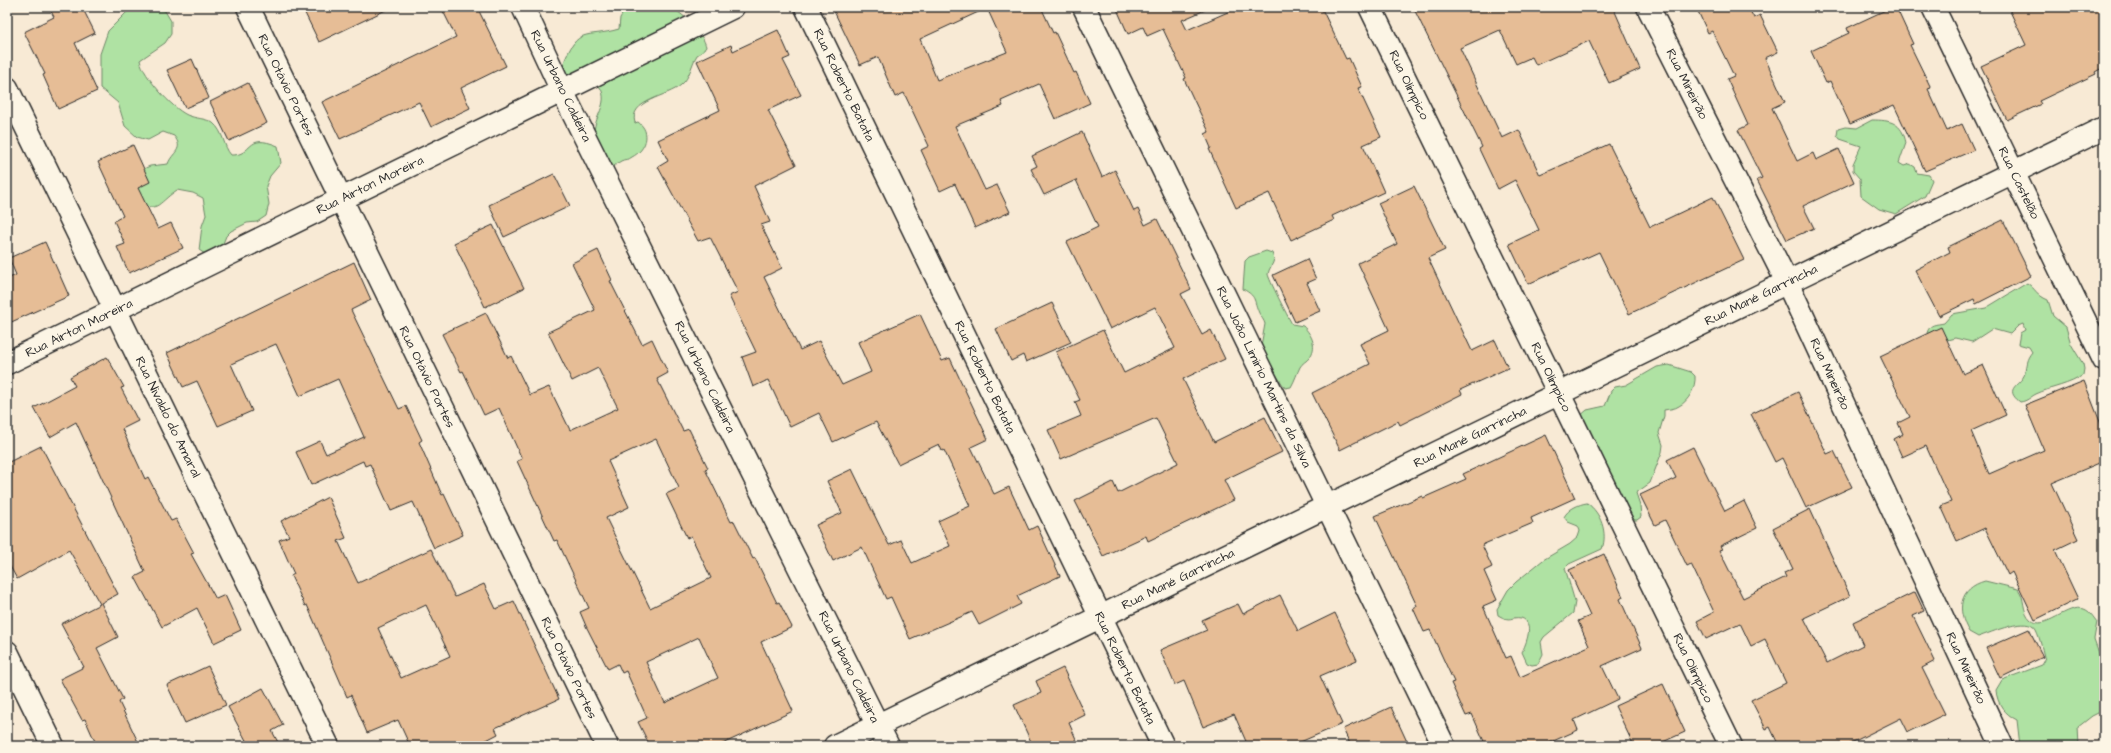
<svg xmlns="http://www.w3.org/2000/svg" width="2111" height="753" font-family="'Architects Daughter',sans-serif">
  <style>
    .green { fill: #afe2a3; stroke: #6d8667 }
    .building { fill: #e6bd96; stroke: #2b2b2b; fill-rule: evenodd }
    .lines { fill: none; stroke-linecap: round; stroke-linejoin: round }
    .street-casing { stroke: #2b2b2b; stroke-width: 25 }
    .street { stroke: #fcf5e5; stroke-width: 22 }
    .labels { text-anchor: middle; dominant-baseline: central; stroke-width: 3.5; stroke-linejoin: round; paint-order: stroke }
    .street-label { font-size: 13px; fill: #2b2b2b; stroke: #fcf5e5 }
  </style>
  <rect width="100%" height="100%" fill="#f8ead5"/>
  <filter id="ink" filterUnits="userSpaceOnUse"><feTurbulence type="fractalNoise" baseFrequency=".025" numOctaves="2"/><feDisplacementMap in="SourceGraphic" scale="8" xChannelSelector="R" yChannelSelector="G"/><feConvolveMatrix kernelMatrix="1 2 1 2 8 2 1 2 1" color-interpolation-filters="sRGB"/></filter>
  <g filter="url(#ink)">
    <path class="green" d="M132 7H159L165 11 171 21V34L165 43 140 60C143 76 172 108 187 115 196 119 206 118 213 123 224 132 223 146 231 155 254 156 245 132 278 146L281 163 270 176 266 186 269 204 266 216 257 222 247 223 231 231 226 236 222 246 208 256 199 250 202 226 206 215 203 198 193 193 177 190C155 205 160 214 132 200L139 171 150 166 168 164C172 152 185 150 174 136L163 132 148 140 137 137 125 126 118 103 100 88V54L108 31Z
      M639 7C648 7 659 5 668 7 681 10 704 34 706 47L702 52 697 55C691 65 690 78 681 85 668 97 628 100 635 123L638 122C652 132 646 150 632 157 629 160 624 159 621 161 617 163 614 167 610 168 605 159 595 145 594 135 593 117 610 104 600 87L568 77 563 65C578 25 585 39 619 29L620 18 623 13Z
      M1872 120C1890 120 1902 122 1906 143L1899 163 1904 166 1910 164 1915 167 1917 173 1929 175 1932 180 1925 196 1896 214 1879 209 1861 196 1860 179 1853 171V164L1861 146 1840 139 1837 135 1838 129 1845 127 1857 128Z
      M1266 251 1272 253 1274 259C1273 265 1269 268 1268 274 1268 278 1288 317 1292 324L1303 326C1312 335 1318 347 1309 358 1307 361 1302 363 1300 367 1297 373 1295 380 1291 387L1285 388 1273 370 1261 346 1265 324C1264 320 1261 317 1259 313 1253 299 1257 297 1243 289L1245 261 1249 257Z
      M2027 283C2036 289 2036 295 2048 300L2053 316 2066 327 2071 344 2083 364 2084 369 2083 375C2070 385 2051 387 2036 394 2030 397 2028 401 2020 402 2002 388 2022 385 2025 373 2026 365 2026 359 2032 352L2029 347 2018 344 2020 333 2025 330 2023 324 2018 326 2010 334 1992 329 1972 342 1955 338 1943 341 1931 337 1927 333C1930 323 1936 325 1944 323L1952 314 1986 308Z
      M1669 365 1691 372 1695 376C1696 387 1689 401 1679 406 1675 409 1669 409 1664 410V416L1659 433 1663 445 1662 452 1650 483 1636 493 1640 505 1641 517 1637 520H1631L1579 417 1587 410 1605 406 1611 391 1615 387 1626 385 1657 367Z
      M1587 503C1601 513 1608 533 1602 549L1569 564 1565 568 1575 602 1573 613 1544 637 1541 642 1543 654 1538 664 1532 665 1527 663 1522 652C1526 644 1535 622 1521 618 1511 616 1511 623 1498 615L1497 609 1500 604 1508 590 1516 582 1543 560 1570 544 1578 537 1580 531 1578 526 1568 522 1564 517C1568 509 1579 504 1587 503Z
      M1985 581 2018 589C2026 599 2021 611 2031 620 2044 632 2068 603 2084 609 2090 611 2093 617 2097 622L2094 639 2100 656 2104 662V710L2092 716 2078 727 2079 746H2020L2017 720C2005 714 1997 704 1996 690L2002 680 2042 665 2045 660C2042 651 2041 640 2036 630 2028 615 1991 633 1978 637L1969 632C1956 610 1959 588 1985 581Z"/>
    <path class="building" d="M49 7H82L95 33 75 43 97 91 58 109 43 75 45 74 24 32 54 17Z
      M302 7H392L319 42Z
      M441 7H477L506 66 461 88 470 108 431 127 419 102 340 139 322 102 456 37Z
      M832 7H1041L1053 33 1055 32 1074 73 1076 72 1090 103 1055 119 1039 84 1001 101 1003 106 955 126 985 190 997 185 1010 212 975 228 955 184 940 191 921 150 929 146 904 93 895 97 878 57 860 65ZM987 8 1007 52 937 80 920 39Z
      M1116 7H1212L1182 20 1187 30 1239 7H1321L1346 59 1349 58 1362 87 1358 88 1381 137 1363 145 1384 192 1332 216 1334 220 1291 240 1269 193 1236 208 1209 149 1211 148 1205 134 1209 132 1184 79 1186 78 1163 29 1147 36 1143 27 1128 34Z
      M1413 7H1613L1640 69 1609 83 1589 41 1536 65 1532 57 1516 64 1500 30 1460 48 1502 138 1519 130 1540 175 1609 144 1650 227 1713 197 1744 260 1629 314 1599 252 1528 284 1509 244 1539 230 1515 180 1498 189 1479 149 1482 147Z
      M1696 7H1748L1754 18 1760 15 1778 52 1765 58 1785 102 1772 108 1797 161 1813 153 1816 160 1839 149 1854 182 1803 206 1814 228 1787 240 1757 180 1762 178 1738 130 1748 125 1727 79 1734 76 1712 31 1708 33Z
      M1892 7H1896L1913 44 1910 45 1931 88 1928 89 1947 131 1962 124 1974 150 1925 171 1894 105 1850 124 1830 81 1826 83 1811 51 1849 33 1847 28Z
      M2008 7H2104V67L2095 72 2096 74 2039 101 2041 104 2007 120 1981 66 2026 45Z
      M778 30 790 57 783 60 801 95 768 110 796 165 754 186 770 222 761 225 782 268 764 277 800 350 819 341 842 385 871 372 858 342 920 314 942 361 950 358 988 439 971 447 994 494 1009 487 1029 530 1037 526 1060 576 1017 596 1021 604 979 625 972 612 910 639 891 597 886 599 862 547 833 561 816 525 842 513 827 481 852 469 889 545 901 540 912 563 950 546 938 521 970 506 944 450 942 451 939 444 898 464 876 422 833 442 819 413 790 427 768 380 753 387 742 357 756 352 729 296 738 292 710 237 698 241 658 167 668 161 658 140 720 110 697 61 731 45 733 51Z
      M192 59 209 98 185 108 167 70Z
      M248 83 267 123 229 141 210 102Z
      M1082 132 1102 177 1115 170 1134 211 1138 209 1145 225 1157 219 1191 289 1181 294 1202 335 1211 330 1225 359 1183 379 1214 442 1265 417 1282 452 1224 480 1234 500 1148 541 1146 536 1103 556 1075 501 1113 482 1118 493 1178 463 1156 418 1061 459 1048 430 1081 416 1075 402 1080 400 1056 352 1103 330 1124 373 1175 348 1155 307 1110 329 1067 242 1098 227 1076 180 1044 195 1031 169 1037 166 1032 156Z
      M133 145 150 182 138 188 158 229 171 223 183 248 129 273 117 247 125 244 114 221 123 216 98 162Z
      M554 174 570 206 504 237 489 205Z
      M1414 186 1445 250 1428 258 1472 351 1495 340 1508 368 1460 390 1462 394 1400 425 1398 421 1340 450 1312 393 1370 364 1360 344 1389 330 1358 263 1397 244 1378 203Z
      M2003 220 2031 276 1976 304 1974 299 1939 316 1915 270 1950 252 1948 247Z
      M493 225 524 288 485 307 454 243Z
      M45 242 69 296 7 324V279L16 275 9 258Z
      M598 250 612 280 610 281 642 344 652 339 668 373 657 379 683 431 689 429 708 468 705 469 731 522 734 521 753 559 755 558 777 603 779 602 792 627 761 642 793 711 718 746H650L638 722 647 718 626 671 622 673 618 664 608 669 586 626 580 612 589 608 557 540 554 541 517 461 522 459 499 408 484 415 463 371 461 372 442 334 486 313 508 358 511 356 530 395 549 387 570 430 618 408 598 368 572 381 548 332 595 310 572 263ZM656 439 679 488 666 494 687 538 691 536 711 578 650 608 606 518 629 507 608 461ZM699 637 718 678 665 703 646 662Z
      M1307 259 1316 279 1307 283 1320 311 1295 322 1273 275Z
      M354 262 371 300 351 310 399 409 406 406 422 440 419 442 442 495 444 494 463 535 434 548 413 502 391 511 370 464 365 466 363 461 311 485 296 452 320 441 326 454 364 437 338 379 300 396 276 344 231 364 252 411 218 426 197 381 183 387 167 353Z
      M1052 303 1071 342 1026 362 1023 355 1011 361 996 329Z
      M1941 327 1963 374 1983 365 2006 415 1971 431 1989 474 2044 450 2025 405 2084 381 2104 432V461L2052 483 2078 539 2055 550 2078 599 2035 620 2012 572 2008 575 1985 528 1957 541 1941 506 1951 502 1926 446 1902 457 1894 439 1903 434 1898 423 1910 417 1880 356Z
      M107 357 124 387 121 388 138 421 122 429 145 479 148 477 171 521 176 519 194 553 191 554 216 599 225 595 241 630 214 643 197 608 162 627 135 577 145 572 76 422 50 437 34 408 75 386 70 377Z
      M1798 392 1827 454 1834 451 1852 487 1806 508 1782 458 1775 462 1751 414Z
      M1546 435 1575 498 1531 518 1533 523 1482 545 1492 567 1484 571 1497 600 1483 606 1506 658 1511 656 1520 677 1589 646 1578 621 1590 616 1569 570 1604 554 1623 597 1620 599 1642 648 1602 666 1618 699 1574 720 1578 730 1542 746H1486L1472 714 1466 716 1451 683 1454 682 1430 630 1424 632 1413 608 1417 606 1375 516 1422 496 1423 498 1466 479 1463 474Z
      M41 446 118 594 101 603 118 637 97 648 123 699 119 702 140 746H97L85 719 82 720 60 679 84 667 61 624 100 604 69 550 17 579 7 561V463Z
      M1693 447 1725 511 1744 501 1757 528 1720 546 1722 549 1719 550 1743 598 1786 577 1784 573 1793 569 1773 528 1810 509 1850 596 1804 618 1827 663 1863 645 1853 622 1915 592 1924 611 1913 616 1935 661 1922 668 1945 714 1908 732 1901 718 1845 746H1779L1770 727 1766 729 1751 700 1786 683 1765 639 1751 646 1740 623 1706 639 1697 621 1714 612 1691 564 1687 566 1665 520 1655 525 1640 495 1676 478 1667 460Z
      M328 497 346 538 338 541 358 583 431 549 455 597 484 584 496 609 514 601 559 699 495 728 498 734 475 746H410L398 720 367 733 351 695 347 697 307 605 305 606 291 576 294 574 279 540 289 536 281 521ZM426 605 450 656 401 678 378 628Z
      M1280 595 1298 631 1335 613 1357 660 1320 676 1342 724 1291 746H1248L1234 714 1203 727 1184 681 1175 685 1160 650 1207 630 1202 620 1238 604 1243 614Z
      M2029 629 2043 657 2000 678 1986 648Z
      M208 666 226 705 185 723 167 685Z
      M1063 668 1085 715 1069 723 1079 746H1033L1014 705 1041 693 1036 681Z
      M1663 684 1685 732 1654 746H1634L1615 706Z
      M263 688 283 725 272 731 280 746H249L228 707Z
      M1391 707 1409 746H1351L1343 729Z"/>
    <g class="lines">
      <defs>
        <path id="street" d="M248 7 607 746
          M523 7 562 91 888 746
          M806 7 1163 746
          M1084 7 1444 746
          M1370 7 1731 746
          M1648 7 1787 282 2002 746
          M1933 7 2104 360
          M7 88 328 746
          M7 363 733 7
          M7 652 53 746
          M835 746 2104 128"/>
      </defs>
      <use href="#street" class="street-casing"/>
      <use href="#street" class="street"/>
    </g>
  </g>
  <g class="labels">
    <g class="street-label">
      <text transform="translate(1687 84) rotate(63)">Rua Mineirão</text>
      <text transform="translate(286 85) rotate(64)">Rua Otávio Portes</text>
      <text transform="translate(844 85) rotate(64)">Rua Roberto Batata</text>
      <text transform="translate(1409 85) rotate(64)">Rua Olímpico</text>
      <text transform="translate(561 86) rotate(64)">Rua Urbano Caldeira</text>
      <text transform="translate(2019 183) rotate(64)">Rua Castelão</text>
      <text transform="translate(370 185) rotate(-26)">Rua Airton Moreira</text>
      <text transform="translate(1761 295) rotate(-26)">Rua Mané Garrincha</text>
      <text transform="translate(79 328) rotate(-26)">Rua Airton Moreira</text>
      <text transform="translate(1830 374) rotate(65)">Rua Mineirão</text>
      <text transform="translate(427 377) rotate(64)">Rua Otávio Portes</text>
      <text transform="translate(705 377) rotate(64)">Rua Urbano Caldeira</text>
      <text transform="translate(985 377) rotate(64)">Rua Roberto Batata</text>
      <text transform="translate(1264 377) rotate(64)">Rua João Limirio Martins da Silva</text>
      <text transform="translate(1551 377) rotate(64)">Rua Olímpico</text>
      <text transform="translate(168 417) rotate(64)">Rua Nivaldo do Amaral</text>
      <text transform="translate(1470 437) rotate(-26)">Rua Mané Garrincha</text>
      <text transform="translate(1178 579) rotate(-26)">Rua Mané Garrincha</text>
      <text transform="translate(849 667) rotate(64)">Rua Urbano Caldeira</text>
      <text transform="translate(569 668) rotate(64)">Rua Otávio Portes</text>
      <text transform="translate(1125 668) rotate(64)">Rua Roberto Batata</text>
      <text transform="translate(1693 668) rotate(64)">Rua Olímpico</text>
      <text transform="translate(1966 668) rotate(65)">Rua Mineirão</text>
    </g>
  </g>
  <rect width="2111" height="753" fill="none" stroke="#fcf5e5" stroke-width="24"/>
  <rect x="12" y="12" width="2087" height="729" fill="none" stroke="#2b2b2b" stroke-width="1.5" filter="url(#ink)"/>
</svg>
